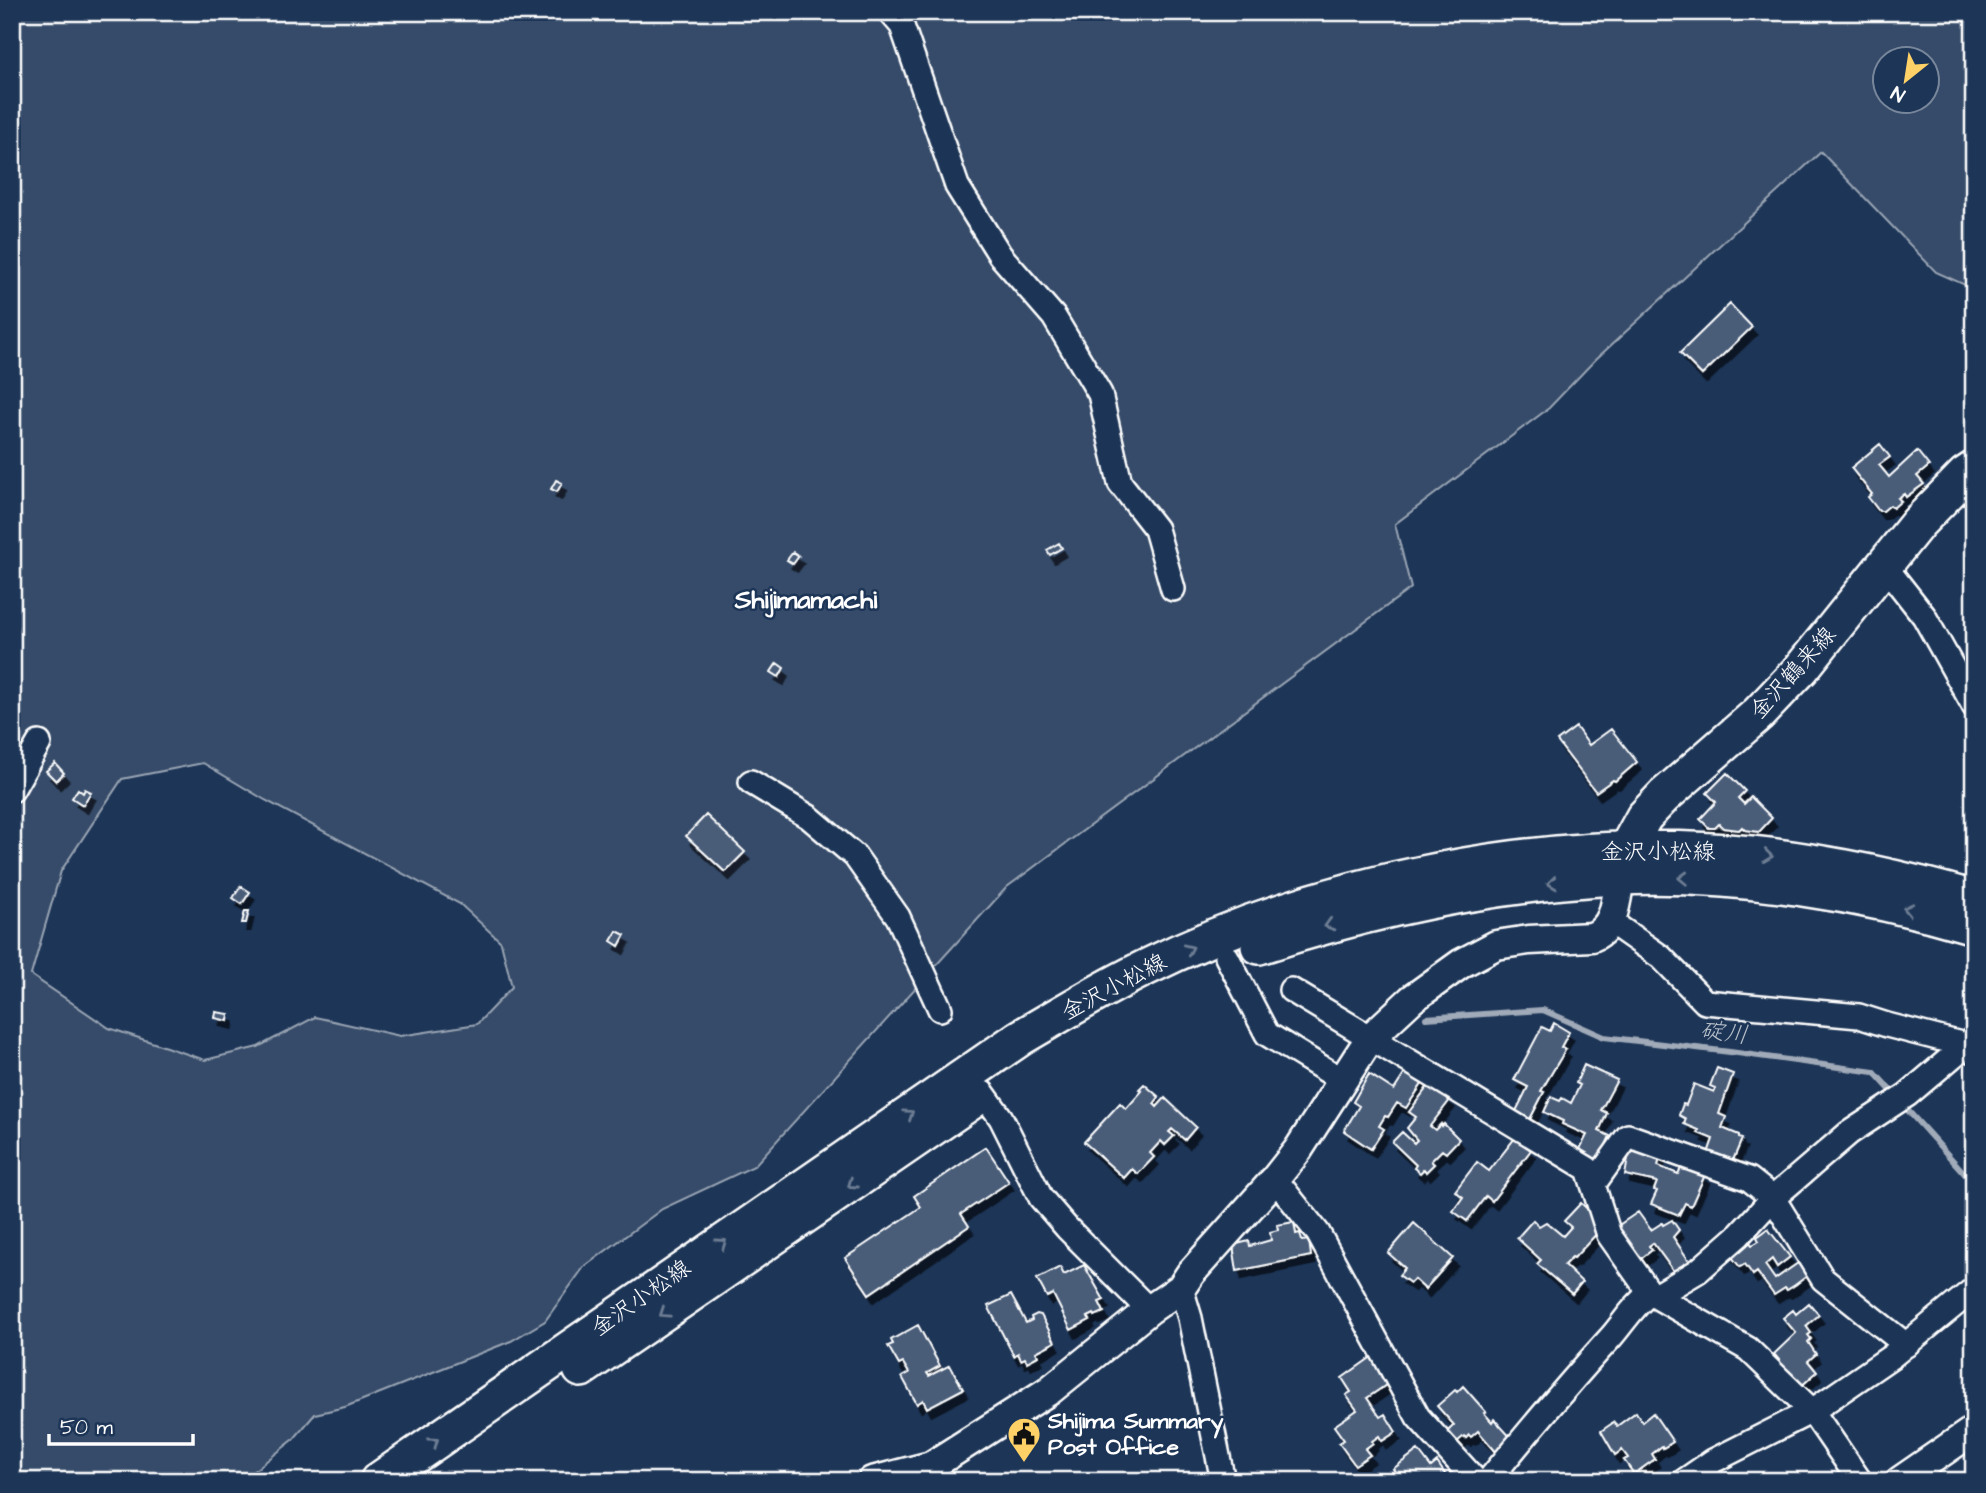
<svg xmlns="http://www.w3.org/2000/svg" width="1986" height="1493" font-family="'Architects Daughter','Klee One',sans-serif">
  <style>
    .green { fill: #364b69; stroke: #9aa5b4; stroke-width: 2; fill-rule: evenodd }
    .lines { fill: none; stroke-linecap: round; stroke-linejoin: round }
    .stream { stroke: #a0aab8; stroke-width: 6 }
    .building { fill: #4a5d79; stroke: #fff; stroke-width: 2; filter: url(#shadow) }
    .minor-casing { stroke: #fff; stroke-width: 28 }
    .tertiary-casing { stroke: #fff; stroke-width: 33 }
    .primary-casing { stroke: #fff; stroke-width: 40 }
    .minor { stroke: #1d3557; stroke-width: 23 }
    .tertiary { stroke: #1d3557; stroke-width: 28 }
    .primary { stroke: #1d3557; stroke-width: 35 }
    .oneway { stroke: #6c7c92 }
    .labels { text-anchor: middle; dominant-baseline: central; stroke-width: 5; stroke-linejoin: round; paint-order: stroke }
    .street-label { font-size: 23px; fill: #fff; stroke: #1d3557 }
    .poi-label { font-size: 23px; font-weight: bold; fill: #fff; stroke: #1d3557; text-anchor: start }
    .water-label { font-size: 24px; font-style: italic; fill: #b8c0ca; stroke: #1d3557 }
    .quarter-label { font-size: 26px; font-weight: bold; fill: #fff; stroke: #1d3557 }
  </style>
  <defs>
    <filter id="shadow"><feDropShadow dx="4.5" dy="8" stdDeviation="0" flood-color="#0009"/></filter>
  </defs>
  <rect width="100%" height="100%" fill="#1d3557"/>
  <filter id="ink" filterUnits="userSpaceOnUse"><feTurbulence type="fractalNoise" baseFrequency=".0143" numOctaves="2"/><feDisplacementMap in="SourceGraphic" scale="14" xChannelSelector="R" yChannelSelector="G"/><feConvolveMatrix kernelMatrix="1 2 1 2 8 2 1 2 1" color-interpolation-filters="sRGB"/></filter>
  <g filter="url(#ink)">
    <path class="green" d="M12 12H1974V289L1936 272 1821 152 1595 360 1549 408 1395 524 1411 588 1007 887 754 1166 662 1209 584 1267 545 1321 511 1341 345 1407 315 1414 293 1440 241 1481H12ZM1884 60H1926V102H1884ZM203 763 265 800 460 904 501 942 512 987 477 1024 400 1036 315 1017 258 1047 205 1060 109 1028 31 975 61 871 122 779Z"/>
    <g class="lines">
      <path class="stream" d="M1426 1018 1543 1010 1604 1037 1730 1052 1874 1072 1895 1095
        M1902 1104 1974 1184"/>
    </g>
    <path class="building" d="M1730 304 1752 327 1702 375 1680 353Z
      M1880 444 1890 457 1879 465 1889 477 1917 451 1929 466 1917 476 1924 484 1906 497 1904 494 1898 498 1901 501 1893 508 1890 505 1883 511H1879L1868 497 1872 494 1851 468Z
      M556 480 562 483 557 492 551 489Z
      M1059 543 1062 548 1050 555 1047 550Z
      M793 552 799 556 793 564 787 560Z
      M777 663 784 668 779 677 771 672Z
      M1576 727 1589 745 1611 729 1637 762 1615 781 1613 780 1596 792 1557 741Z
      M55 763 64 773 56 781 46 771Z
      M1727 773 1745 791 1738 798 1744 804 1751 797 1772 818 1759 832 1745 830 1742 827 1739 830 1723 828 1719 824 1715 828H1709L1700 819 1716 802 1707 793Z
      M78 789 83 793 85 789 91 792 83 805 72 798Z
      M706 815 745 852 725 872 686 836Z
      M241 886 250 892 242 904 233 898Z
      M245 911H249L246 923H242Z
      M617 931 625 935 619 946 611 941Z
      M216 1012 229 1014 228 1021 215 1018Z
      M1554 1023 1569 1032 1561 1047 1566 1049 1541 1091 1544 1092 1530 1119 1516 1111 1528 1087 1514 1080 1542 1027 1550 1031Z
      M1584 1065 1617 1080 1601 1110 1607 1113 1599 1131 1610 1136 1599 1161 1579 1151 1587 1135 1562 1124 1563 1121 1544 1112 1551 1097 1560 1101 1562 1098 1571 1103 1580 1085 1576 1083Z
      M1717 1068 1733 1074 1719 1114 1726 1117 1722 1128 1739 1135V1138L1742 1139 1731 1165 1707 1156 1713 1139 1698 1133 1699 1130 1684 1124 1686 1119 1679 1115 1683 1104 1686 1105 1694 1084 1714 1092 1715 1088 1710 1086Z
      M1407 1070 1424 1081 1406 1108 1397 1103 1388 1117 1385 1116 1379 1126 1384 1129 1371 1149 1344 1131 1359 1106 1353 1102 1369 1074 1394 1090Z
      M1144 1084 1159 1097 1154 1104 1157 1107 1165 1098 1196 1127 1185 1140 1172 1129 1169 1132 1174 1136 1165 1145 1161 1141 1150 1153 1154 1157 1138 1174 1132 1169 1124 1178 1084 1142 1120 1103 1126 1109 1142 1091 1139 1089Z
      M1429 1085 1450 1100 1430 1126 1435 1130 1441 1124 1442 1126 1444 1124 1459 1139 1446 1153 1442 1150 1431 1161 1434 1164 1426 1172 1424 1169 1420 1173 1414 1168 1416 1165 1392 1142 1402 1132 1414 1143 1417 1140 1407 1128 1416 1117 1409 1112Z
      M1515 1138 1531 1150 1492 1201 1486 1196 1467 1221 1453 1211 1463 1197 1455 1191 1477 1162 1489 1171Z
      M986 1147 1009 1182 961 1214 969 1226 869 1294 845 1258 921 1207 914 1196Z
      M1630 1147 1661 1153 1658 1166 1678 1174 1682 1166 1705 1175 1691 1206 1685 1203 1679 1215 1651 1204 1657 1191 1654 1190 1657 1182 1625 1175Z
      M1581 1203 1597 1218 1601 1229 1574 1258 1572 1257 1564 1265 1582 1282 1572 1294 1537 1264 1541 1260 1517 1238 1533 1220 1539 1226 1546 1222 1563 1236 1571 1227 1564 1221Z
      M1638 1212 1651 1230 1662 1223 1663 1225 1672 1220 1679 1230 1673 1237 1690 1262 1675 1273 1653 1243 1649 1246 1652 1250 1638 1261 1616 1227Z
      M1294 1222 1296 1234 1300 1233 1302 1241 1309 1240 1311 1256 1237 1271 1233 1245 1249 1241 1250 1246 1271 1240 1270 1232 1278 1230 1277 1225Z
      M1414 1223 1453 1258 1425 1289 1414 1279 1410 1283 1399 1275 1405 1268 1388 1253Z
      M1768 1229 1790 1257 1777 1267 1772 1259 1765 1265 1775 1279 1798 1263 1800 1265 1803 1264 1811 1273 1795 1285 1787 1290 1785 1288 1774 1295 1757 1272 1753 1275 1745 1264 1740 1267 1728 1252 1747 1238 1752 1245 1759 1241 1757 1237Z
      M1084 1265 1104 1300 1099 1302 1104 1312 1095 1316 1094 1314 1088 1317 1090 1320 1071 1330 1053 1294 1047 1297 1037 1279 1060 1267 1064 1275Z
      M1011 1295 1026 1323 1032 1320 1031 1317 1037 1314 1041 1315 1055 1342 1036 1352 1038 1356 1027 1362 1025 1358 1021 1360 1018 1353 1014 1356 988 1306Z
      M1809 1303 1819 1315 1806 1326 1811 1333 1808 1335 1811 1339 1808 1342 1816 1354 1808 1361 1817 1372 1798 1389 1776 1364 1780 1361 1774 1354 1796 1333 1783 1318 1793 1310 1796 1314Z
      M918 1325 940 1366 927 1373 929 1376 950 1365 963 1389 927 1408 923 1400 917 1404 902 1377 909 1373 903 1363 899 1365 888 1346 893 1344 891 1340Z
      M1373 1356 1389 1383 1367 1398 1380 1417 1385 1414 1396 1432 1382 1441 1379 1436 1372 1441 1373 1443 1365 1449 1370 1455 1355 1465 1339 1443 1344 1440 1334 1426 1357 1410 1346 1395 1351 1392 1342 1378Z
      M1463 1386 1486 1412 1484 1413 1492 1422 1494 1419 1514 1441 1498 1454 1478 1431 1471 1437 1469 1435 1466 1438 1464 1436 1457 1442 1447 1432 1454 1425 1437 1406 1455 1390 1457 1392Z
      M1636 1412 1642 1422 1653 1413 1673 1442 1663 1448 1662 1446 1652 1454 1655 1459 1634 1474 1624 1460 1628 1458 1622 1450 1615 1455 1601 1431 1614 1422 1617 1426Z
      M1418 1450 1431 1467 1437 1462 1447 1477 1442 1481H1402L1393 1469Z"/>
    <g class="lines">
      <defs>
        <path id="minor" d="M890 12 902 26 957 186 1000 255 1054 317 1100 394 1120 483 1156 529 1173 589
          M1884 565 1924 616 1974 706
          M751 782 809 817 855 856 898 917 940 1009
          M12 790 39 743
          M1611 922 1661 957 1705 1002 1859 1016 1887 1025 1965 1045 1973 1051
          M1227 957 1267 1034 1342 1080
          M1291 990 1588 1169 1609 1235 1650 1293 1748 1349 1812 1411 1860 1481
          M983 1093 1001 1118 1041 1198 1067 1228 1149 1310
          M1275 1179 1318 1233 1418 1417 1476 1481
          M1593 1185 1628 1136 1749 1179 1773 1198 1823 1279 1906 1345
          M1181 1288 1190 1318 1223 1481
          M1656 1296 1698 1271 1739 1235 1773 1198 1849 1133 1907 1095 1974 1038
          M1488 1481C1528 1432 1568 1384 1611 1337 1624 1322 1634 1305 1650 1293
          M1684 1481 1713 1461 1812 1411 1892 1356 1974 1289"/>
        <path id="tertiary" d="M872 1481 931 1466 1050 1390 1149 1310 1181 1288 1191 1273 1275 1179 1298 1150 1370 1038 1412 999 1462 963 1496 945 1529 940 1592 937C1616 927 1616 900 1620 877
          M1900 1481 1974 1430"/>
        <path id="primary" d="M1621 870 1626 850 1644 817 1664 796 1758 714 1801 669 1918 523 1965 475 1974 469
          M1259 946C1375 908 1496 883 1618 877 1734 872 1862 893 1974 926
          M581 1369 976 1098
          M378 1481 1020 1038C1061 1014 1102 989 1145 968 1322 880 1554 834 1751 854 1826 862 1901 878 1974 899"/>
      </defs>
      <use href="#minor" class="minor-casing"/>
      <use href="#tertiary" class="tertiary-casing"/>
      <use href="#primary" class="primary-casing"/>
      <use href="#minor" class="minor"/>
      <use href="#tertiary" class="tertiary"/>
      <use href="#primary" class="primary"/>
    </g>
    <defs><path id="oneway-chevron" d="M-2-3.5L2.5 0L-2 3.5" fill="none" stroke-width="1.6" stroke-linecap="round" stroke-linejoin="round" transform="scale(1.75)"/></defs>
    <g class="oneway">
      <use href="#oneway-chevron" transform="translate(1768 856) rotate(7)"/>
      <use href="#oneway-chevron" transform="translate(1683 878) rotate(-178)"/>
      <use href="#oneway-chevron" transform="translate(1552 883) rotate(174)"/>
      <use href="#oneway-chevron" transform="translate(1908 909) rotate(-167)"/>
      <use href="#oneway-chevron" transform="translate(1329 925) rotate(164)"/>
      <use href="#oneway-chevron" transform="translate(1189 949) rotate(-24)"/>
      <use href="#oneway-chevron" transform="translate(909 1114) rotate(-34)"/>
      <use href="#oneway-chevron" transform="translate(852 1184) rotate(145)"/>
      <use href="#oneway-chevron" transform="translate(722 1243) rotate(-35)"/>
      <use href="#oneway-chevron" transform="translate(664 1313) rotate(146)"/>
      <use href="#oneway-chevron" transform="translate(434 1442) rotate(-35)"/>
    </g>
  </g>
  <defs>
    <symbol id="civic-pin" viewBox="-11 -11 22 30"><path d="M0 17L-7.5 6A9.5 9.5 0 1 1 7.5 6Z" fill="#ffd166" stroke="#1d3557"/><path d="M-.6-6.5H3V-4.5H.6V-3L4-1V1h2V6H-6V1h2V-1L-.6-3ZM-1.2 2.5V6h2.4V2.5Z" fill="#111"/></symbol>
  </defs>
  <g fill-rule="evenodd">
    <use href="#civic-pin" x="1005" y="1415" width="38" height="52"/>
  </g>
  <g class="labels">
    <g class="street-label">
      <text transform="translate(1793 673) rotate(-48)">金沢鶴来線</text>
      <text x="1658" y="852">金沢小松線</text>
      <text transform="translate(1114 987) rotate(-28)">金沢小松線</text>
      <text transform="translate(641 1298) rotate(-35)">金沢小松線</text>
    </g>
    <g class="poi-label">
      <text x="1048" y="1421">Shijima Summary<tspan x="1048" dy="26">Post Office</tspan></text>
    </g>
    <g class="water-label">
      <text transform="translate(1724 1033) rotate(7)">碇川</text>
    </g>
    <g class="quarter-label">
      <text x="806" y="600">Shijimamachi</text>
    </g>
  </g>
  <rect width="1986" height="1493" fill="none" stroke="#1d3557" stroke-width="42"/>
  <rect x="21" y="21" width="1944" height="1451" fill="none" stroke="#fff" stroke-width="2.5" filter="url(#ink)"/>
  <g transform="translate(1906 80) rotate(210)"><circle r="33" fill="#1d3557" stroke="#77869a" stroke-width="2"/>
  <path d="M0-5L12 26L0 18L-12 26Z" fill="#ffd166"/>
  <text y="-10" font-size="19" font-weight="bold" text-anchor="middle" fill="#ffffff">N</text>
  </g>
  <path d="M49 1434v10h144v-10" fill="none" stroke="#ffffff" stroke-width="3.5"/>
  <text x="60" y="1434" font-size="21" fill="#ffffff" stroke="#1d3557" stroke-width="5" paint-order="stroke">50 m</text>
</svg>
